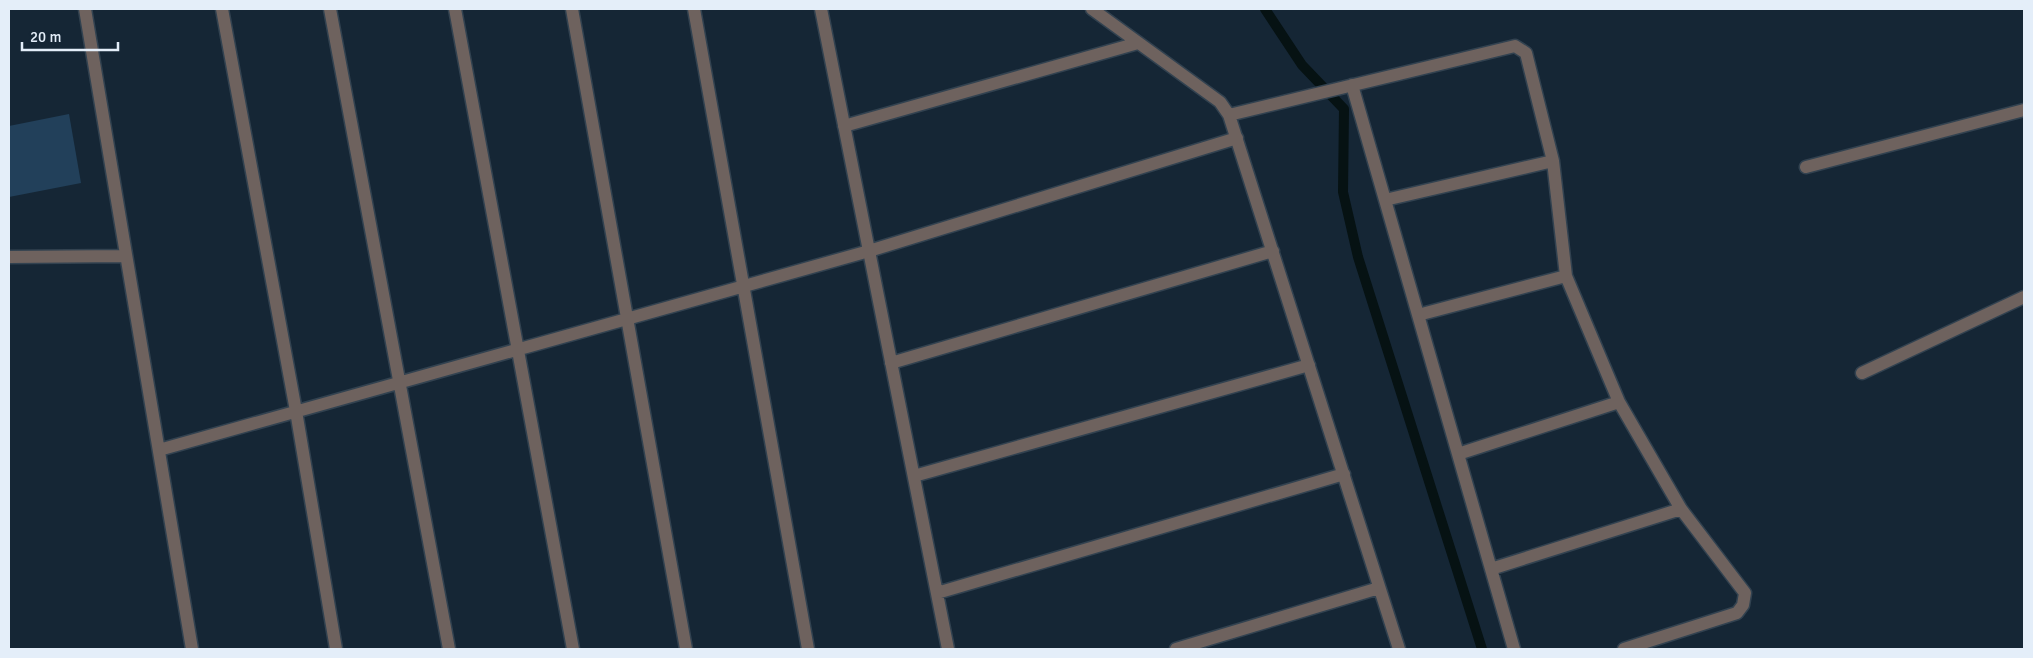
<svg xmlns="http://www.w3.org/2000/svg" width="2033" height="658" font-family="Signika,sans-serif">
  <style>
    .green { fill: #22405a }
    .lines { fill: none; stroke-linecap: round; stroke-linejoin: round }
    .stream { stroke: #061213; stroke-width: 10 }
    .street-casing { stroke: #324250; stroke-width: 15 }
    .street { stroke: #6e625e; stroke-width: 12 }
  </style>
  <rect width="100%" height="100%" fill="#152635"/>
  <path class="green" d="M69 114 81 183 9 197V126Z"/>
  <g class="lines">
    <path class="stream" d="M1265 9 1302 65 1344 109 1343 192 1358 257 1482 649"/>
    <defs>
      <path id="street" d="M85 9 192 649
        M222 9 296 411 336 649
        M330 9 449 649
        M455 9 573 649
        M572 9 686 649
        M694 9 808 649
        M821 9 948 649
        M1092 9 1220 102 1229 115 1399 649
        M1352 85 1514 649
        M1229 115 1515 46 1526 53 1553 161 1566 276 1619 402 1681 509 1745 593 1743 605 1737 613 1624 649
        M844 126 1138 43
        M1806 167 2024 110
        M1385 200 1553 161
        M9 257 125 256
        M1418 315 1566 276
        M891 363 1273 251
        M1862 373 2024 297
        M159 450 869 251 1237 138
        M1458 454 1619 402
        M914 476 1309 365
        M1491 569 1681 509
        M937 593 1344 474
        M1176 649 1379 588"/>
    </defs>
    <use href="#street" class="street-casing"/>
    <use href="#street" class="street"/>
  </g>
  <rect width="2033" height="658" fill="none" stroke="#e4eef9" stroke-width="20"/>
  <path d="M22 42v8h96v-8" fill="none" stroke="#e4eef9" stroke-width="2.5"/>
  <text x="30" y="42" font-size="15" fill="#e4eef9" stroke="#152635" stroke-width="4" paint-order="stroke">20 m</text>
</svg>
